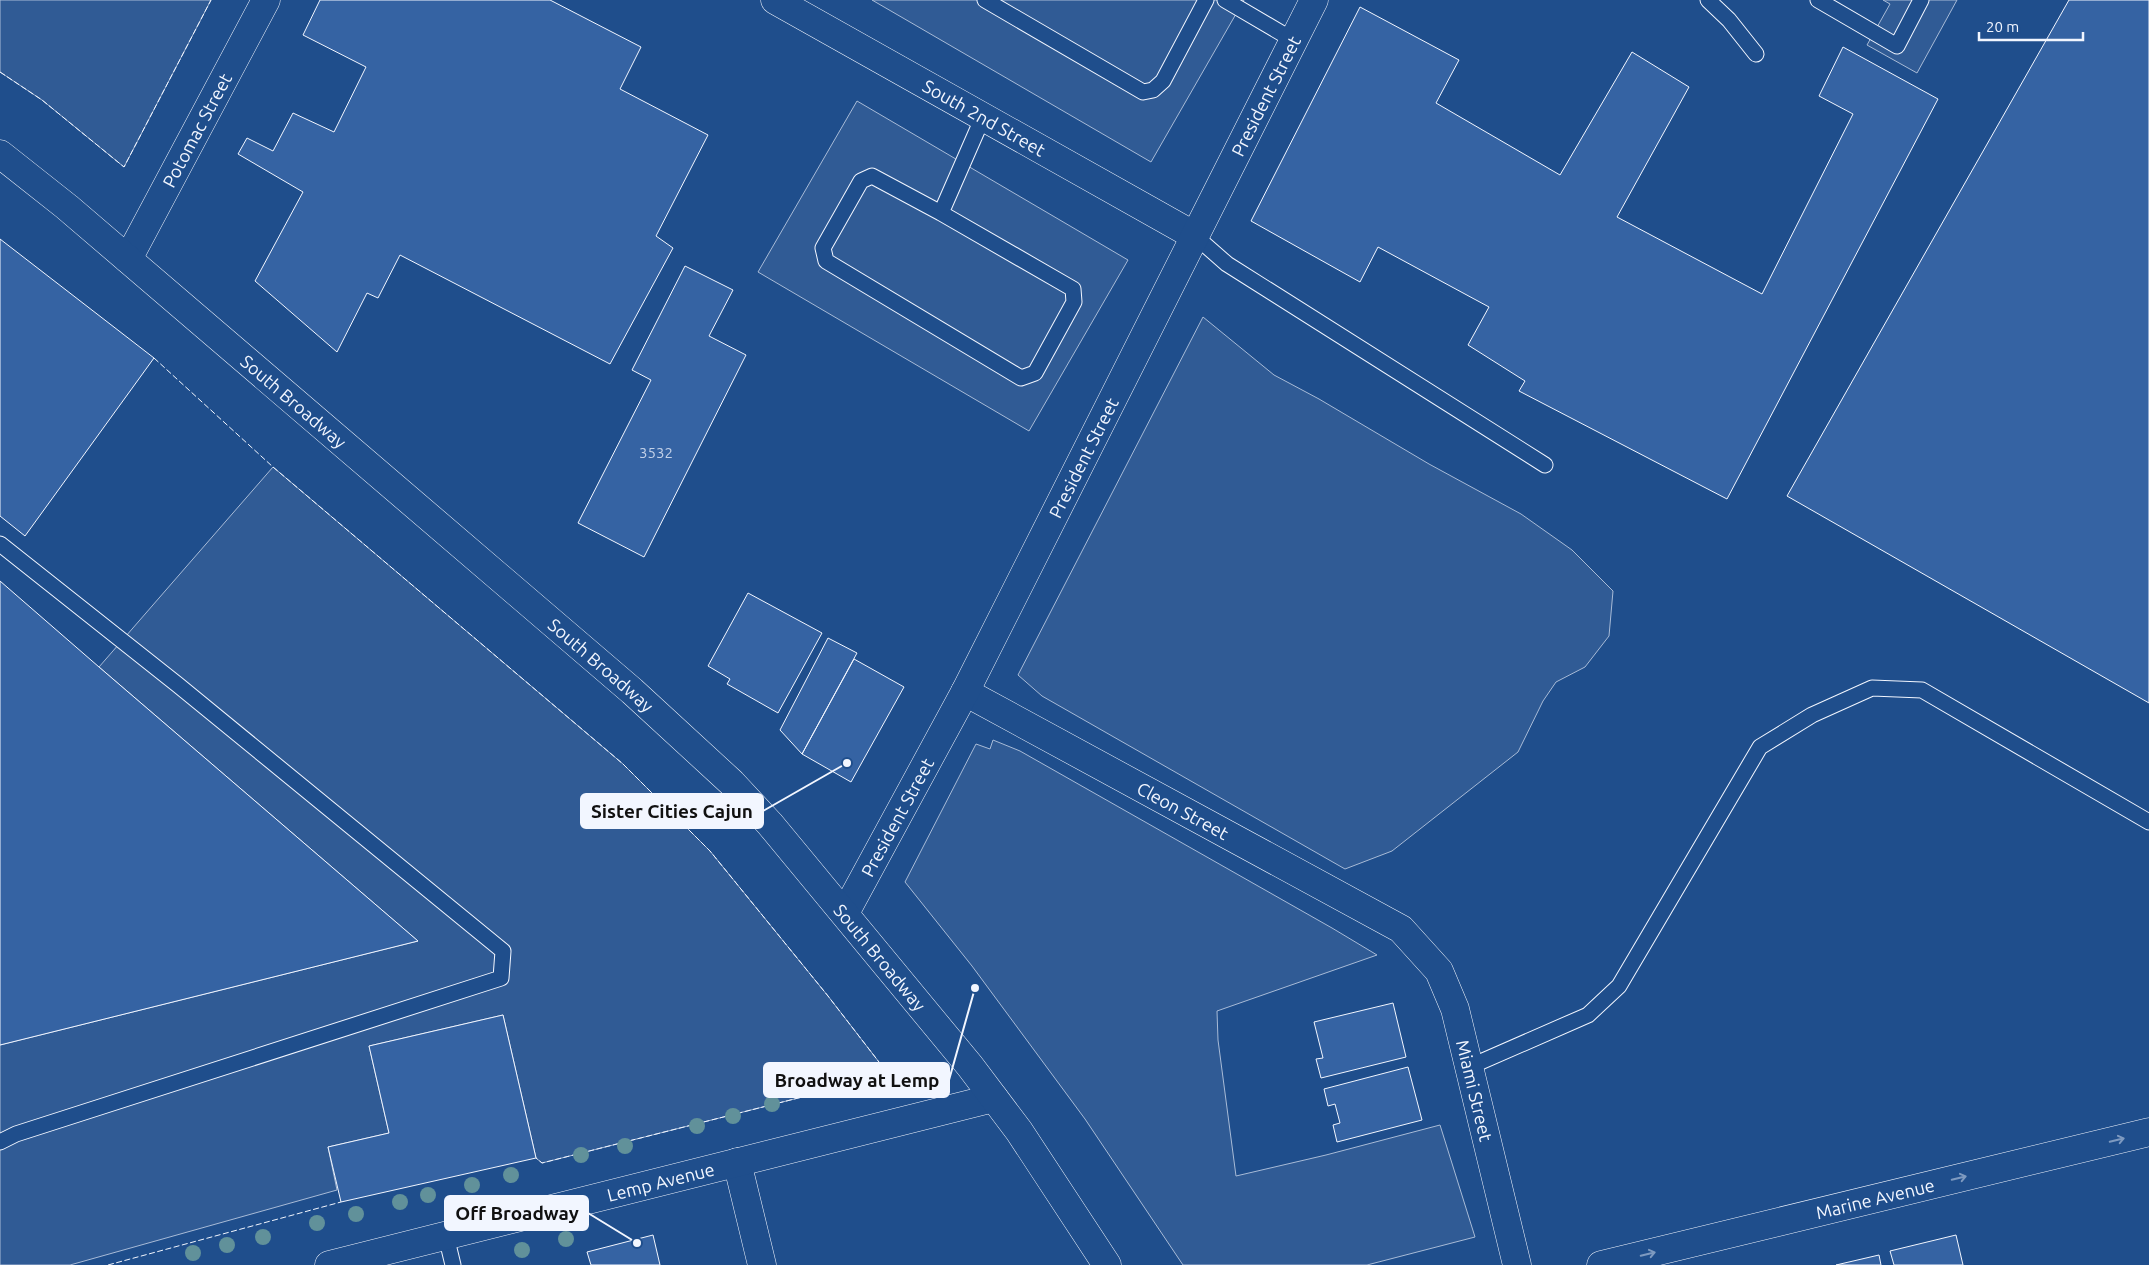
<svg xmlns="http://www.w3.org/2000/svg" width="2149" height="1265" font-family="Ubuntu,sans-serif">
  <style>
    .built { fill: #305b95; stroke: #a8bbd7 }
    .building { fill: #3563a3; stroke: #f2f6ff }
    .lines { fill: none; stroke-linecap: round; stroke-linejoin: round }
    .service-casing { stroke: #f2f6ff; stroke-width: 17 }
    .minor-casing { stroke: #f2f6ff; stroke-width: 29 }
    .tertiary-casing { stroke: #f2f6ff; stroke-width: 29 }
    .primary-casing { stroke: #f2f6ff; stroke-width: 29 }
    .service { stroke: #1f4e8c; stroke-width: 15 }
    .minor { stroke: #1f4e8c; stroke-width: 28 }
    .tertiary { stroke: #1f4e8c; stroke-width: 28 }
    .primary { stroke: #1f4e8c; stroke-width: 28 }
    .fence { stroke: #f2f6ff; stroke-width: 1; stroke-dasharray: 6 2.5; stroke-linecap: butt }
    .tree { fill: #61919a }
    .oneway { stroke: #7e9ac0 }
    .labels { text-anchor: middle; dominant-baseline: central; stroke-width: 4; stroke-linejoin: round; paint-order: stroke }
    .number-label { font-size: 15px; fill: #c3d1e8 }
    .street-label { font-size: 18px; fill: #f2f6ff; stroke: #1f4e8c }
    .leader { fill: none; stroke: #f2f6ff; stroke-width: 2 }
    .callout-dot { fill: #f2f6ff; stroke: #1f4e8c; stroke-width: 2 }
    .callout { fill: #f2f6ff; stroke: #f2f6ff; stroke-width: 2 }
    .callout-label { font-size: 19px; text-anchor: middle; font-weight: bold; fill: #111 }
  </style>
  <rect width="100%" height="100%" fill="#1f4e8c"/>
  <path class="built" d="M0 0H211L124 167 42 100 0 72Z
    M872 0H1244L1151 162Z
    M1883 0H1957L1917 73 1867 45 1890 4Z
    M857 101 1128 260 1029 431 758 272Z
    M1203 317 1274 375 1319 399 1429 464 1521 514 1572 550 1613 591 1609 636 1585 667 1556 682 1543 701 1518 752 1392 851 1345 869 1042 696 1018 675Z
    M273 467 623 764 710 851 828 996 889 1075 542 1163 536 1158 503 1015 369 1046 389 1133 328 1147 337 1190 70 1265H0V1045L418 941 99 667Z
    M993 740 1020 751 1332 928 1377 955 1217 1011 1218 1040 1236 1176 1326 1155 1440 1125 1475 1237 1367 1265H1183L1085 1119 972 966 905 882 976 744 990 749Z"/>
  <path class="building" d="M320 0H550L641 47 620 89 708 135 656 236 673 248 610 364 400 255 378 298 367 293 337 352 255 281 303 192 238 154 247 138 273 151 293 113 334 132 366 67 303 35Z
    M2069 0H2149V703L1787 496Z
    M1360 7 1459 60 1436 103 1560 175 1632 52 1689 87 1617 217 1762 294 1853 114 1819 96 1843 47 1938 99 1727 499 1519 391 1525 381 1468 345 1489 307 1378 247 1360 282 1251 221Z
    M0 239 154 358 25 536 0 516Z
    M685 266 733 290 709 336 746 355 644 557 578 523 651 380 632 370Z
    M0 581 99 667 418 941 0 1045Z
    M748 593 822 633 778 713 727 684 730 679 708 666Z
    M828 638 857 653 802 754 780 730Z
    M854 659 904 687 851 782 802 754Z
    M1393 1003 1406 1057 1321 1078 1316 1059 1323 1058 1314 1022Z
    M503 1015 536 1158 341 1202 328 1147 389 1133 369 1046Z
    M1408 1067 1422 1120 1337 1142 1333 1125 1340 1123 1335 1104 1328 1106 1324 1089Z
    M653 1235 660 1265H591L587 1252Z
    M1956 1235 1963 1265H1894L1890 1251Z
    M1879 1255 1881 1265H1836Z"/>
  <g class="lines">
    <defs>
      <path id="service" d="M985 0 1143 92 1153 90 1163 81 1206 0
        M1225 0 1293 40
        M1708 0 1729 20 1756 54
        M1818 0 1897 46 1921 0
        M941 213 872 176 861 181 823 248 826 261 1021 378 1035 373 1074 302 1073 289 941 213 983 117
        M1195 236 1227 264 1545 465
        M0 544 178 685 503 951 501 978 16 1134 0 1142
        M1469 1067 1588 1015 1619 986 1760 747 1812 715 1872 688 1922 690 2149 822
        M446 1236 453 1265"/>
      <g id="minor">
        <path id="s1" d="M775 0 1195 236"/>
        <path id="s2" d="M965 692 1401 929 1439 971 1455 1009 1517 1265"/>
        <path d="M737 1162 762 1265"/>
        <path id="s3" d="M329 1265 994 1098"/>
        <path id="s4" d="M1601 1265 2149 1132"/>
      </g>
      <g id="tertiary">
        <path id="s5" d="M128 259 266 0"/>
        <path id="s6" d="M845 913 965 692 1314 0"/>
      </g>
      <g id="primary">
        <path id="s7" d="M0 154 67 207 632 691 732 783 770 824 970 1066 1019 1131 1107 1265"/>
      </g>
    </defs>
    <use href="#service" class="service-casing"/>
    <use href="#minor" class="minor-casing"/>
    <use href="#tertiary" class="tertiary-casing"/>
    <use href="#primary" class="primary-casing"/>
    <use href="#service" class="service"/>
    <use href="#minor" class="minor"/>
    <use href="#tertiary" class="tertiary"/>
    <use href="#primary" class="primary"/>
    <path class="fence" d="M0 72 42 100 124 167 211 0
      M154 358 273 467 623 764 710 851 828 996 889 1075 542 1163 536 1158
      M108 1265 341 1202"/>
  </g>
  <g class="tree">
    <circle cx="772" cy="1104" r="8"/>
    <circle cx="733" cy="1116" r="8"/>
    <circle cx="697" cy="1126" r="8"/>
    <circle cx="625" cy="1146" r="8"/>
    <circle cx="581" cy="1155" r="8"/>
    <circle cx="511" cy="1175" r="8"/>
    <circle cx="472" cy="1185" r="8"/>
    <circle cx="428" cy="1195" r="8"/>
    <circle cx="400" cy="1202" r="8"/>
    <circle cx="356" cy="1214" r="8"/>
    <circle cx="317" cy="1223" r="8"/>
    <circle cx="263" cy="1237" r="8"/>
    <circle cx="566" cy="1239" r="8"/>
    <circle cx="227" cy="1245" r="8"/>
    <circle cx="522" cy="1250" r="8"/>
    <circle cx="193" cy="1253" r="8"/>
  </g>
  <defs><path id="oneway-shaft" d="M-6 0H5M1.5-3L5.5 0L1.5 3" fill="none" stroke-width="1.6" stroke-linecap="round" stroke-linejoin="round" transform="scale(1.25)"/></defs>
  <g class="oneway">
    <use href="#oneway-shaft" transform="translate(2117 1140) rotate(-14)"/>
    <use href="#oneway-shaft" transform="translate(1959 1178) rotate(-14)"/>
    <use href="#oneway-shaft" transform="translate(1648 1254) rotate(-14)"/>
  </g>
  <g class="labels">
    <g class="number-label">
      <text x="656" y="452">3532</text>
    </g>
    <g class="street-label">
      <text stroke="none"><textPath href="#s6" startOffset="919">President Street</textPath></text>
      <text stroke="none"><textPath href="#s1" startOffset="240">South 2nd Street</textPath></text>
      <text stroke="none"><textPath href="#s5" startOffset="146">Potomac Street</textPath></text>
      <text stroke="none"><textPath href="#s7" startOffset="384">South Broadway</textPath></text>
      <text stroke="none"><textPath href="#s6" startOffset="514">President Street</textPath></text>
      <text stroke="none"><textPath href="#s7" startOffset="789">South Broadway</textPath></text>
      <text stroke="none"><textPath href="#s2" startOffset="248">Cleon Street</textPath></text>
      <text stroke="none"><textPath href="#s6" startOffset="109">President Street</textPath></text>
      <text stroke="none"><textPath href="#s7" startOffset="1194">South Broadway</textPath></text>
      <text stroke="none"><textPath href="#s2" startOffset="678">Miami Street</textPath></text>
      <text stroke="none"><textPath href="#s3" startOffset="342">Lemp Avenue</textPath></text>
      <text stroke="none"><textPath href="#s4" startOffset="282">Marine Avenue</textPath></text>
    </g>
  </g>
  <path class="leader" d="M847 763L763 811M975 988L949 1080M637 1243L588 1213"/>
  <g class="callout-dot">
    <circle cx="847" cy="763" r="5"/>
    <circle cx="975" cy="988" r="5"/>
    <circle cx="637" cy="1243" r="5"/>
  </g>
  <g class="callout">
    <rect x="581" y="794" width="182" height="34" rx="5"/>
    <rect x="764" y="1063" width="185" height="34" rx="5"/>
    <rect x="445" y="1196" width="143" height="34" rx="5"/>
  </g>
  <g class="callout-label">
    <text x="672" y="818">Sister Cities Cajun</text>
    <text x="857" y="1087">Broadway at Lemp</text>
    <text x="517" y="1220">Off Broadway</text>
  </g>
  <path d="M1979 32v8h104v-8" fill="none" stroke="#f2f6ff" stroke-width="2.5"/>
  <text x="1986" y="32" font-size="15" fill="#f2f6ff" stroke="#1f4e8c" stroke-width="4" paint-order="stroke">20 m</text>
</svg>
